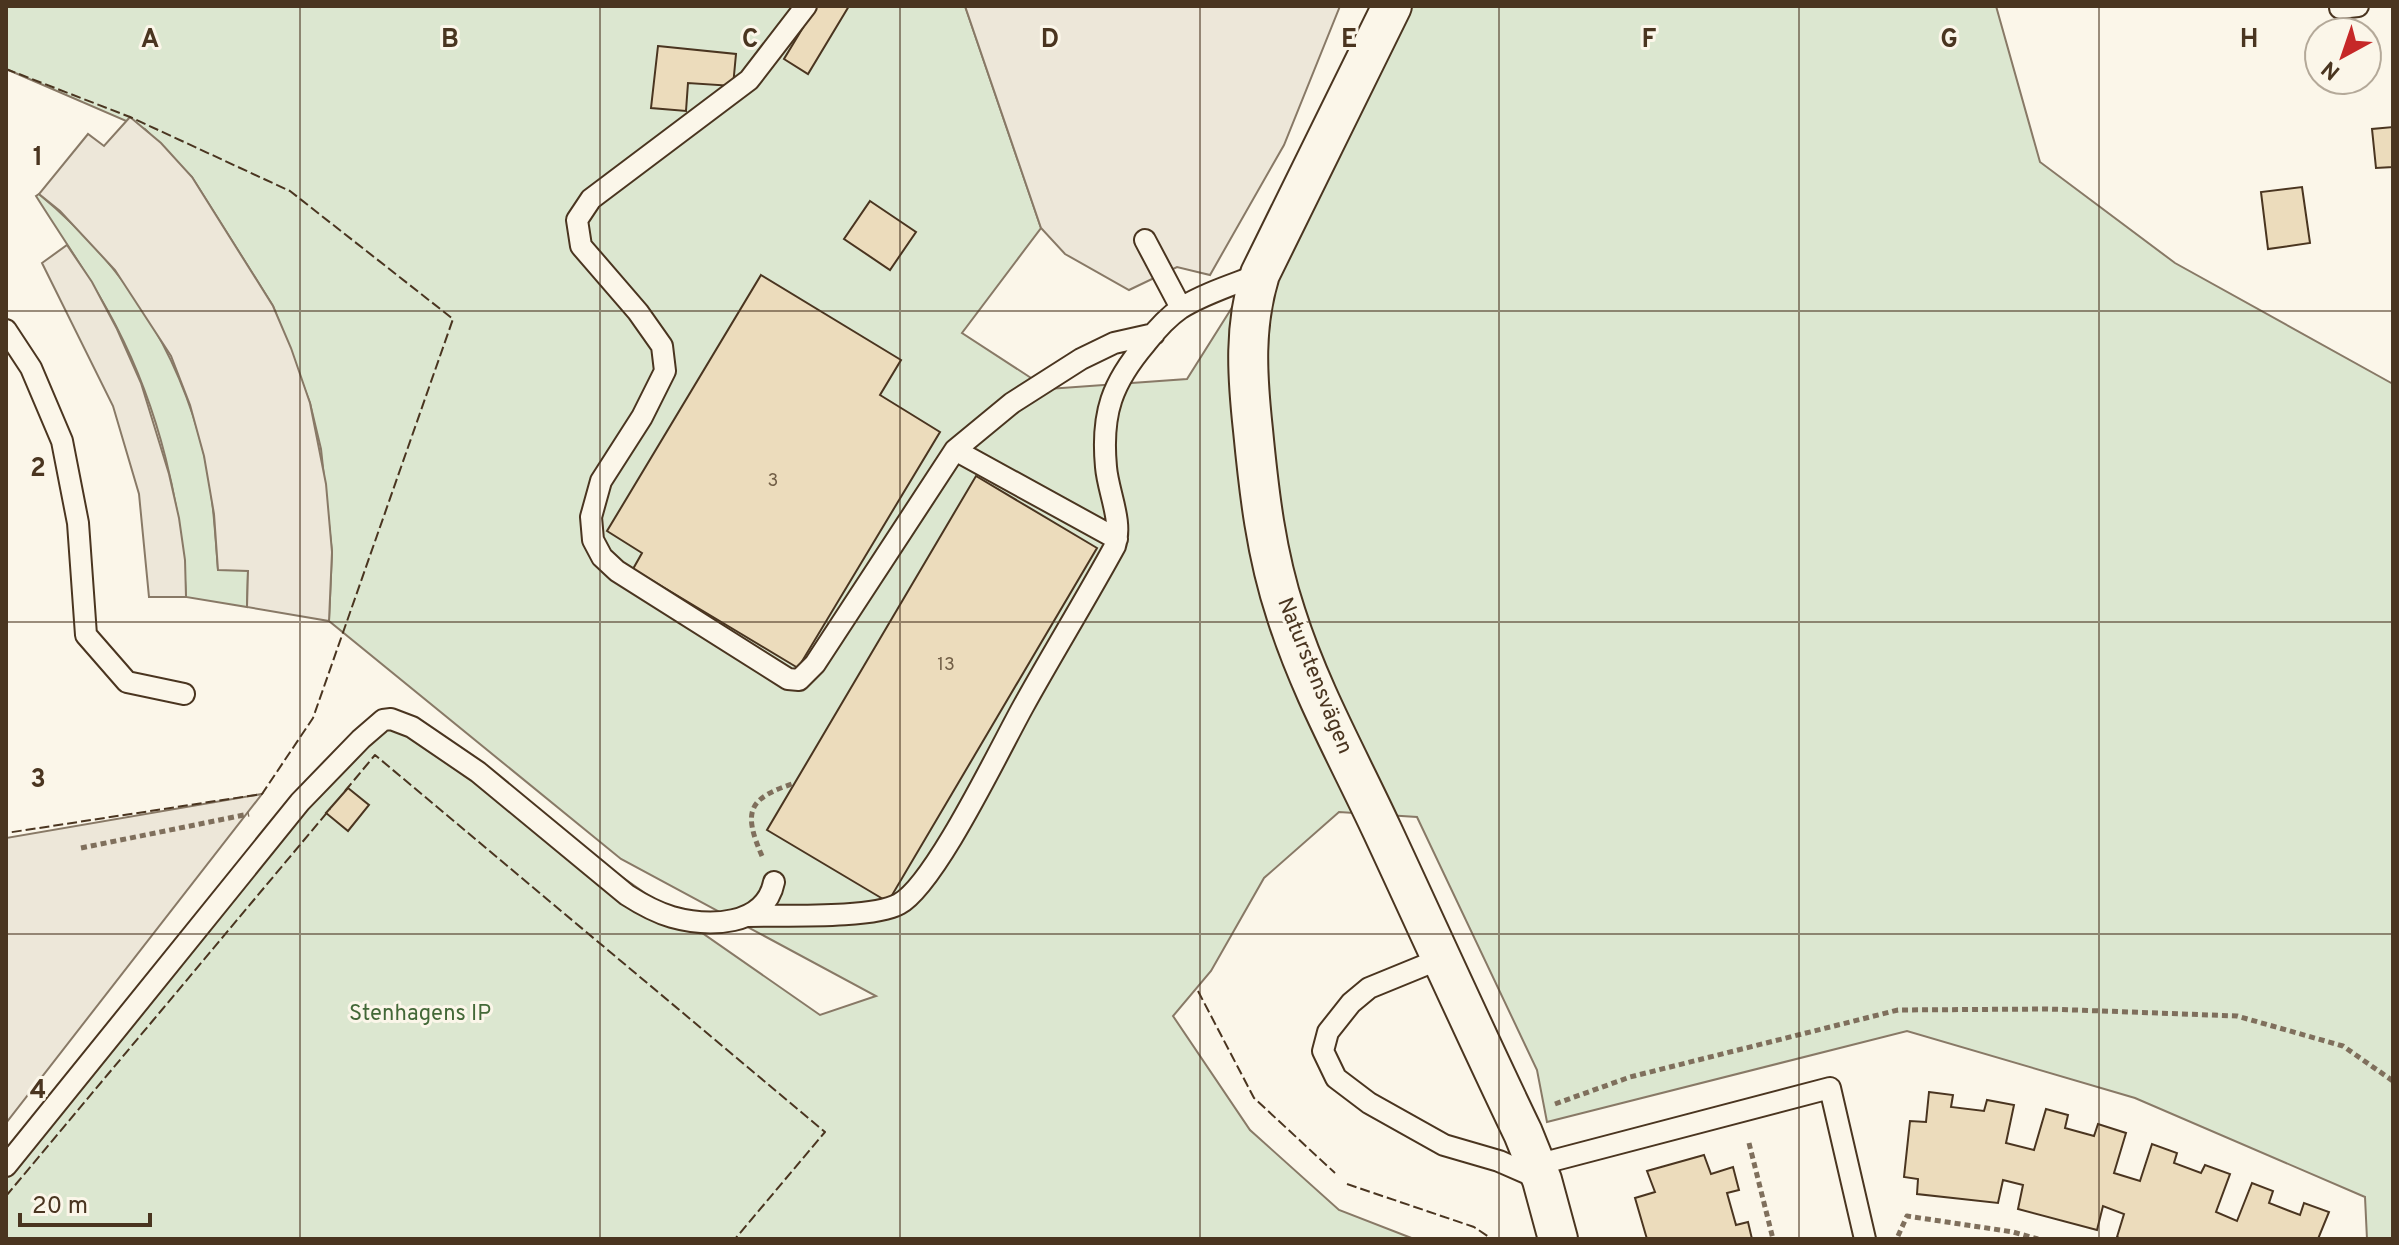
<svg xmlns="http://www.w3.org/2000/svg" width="2399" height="1245" font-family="Overpass,sans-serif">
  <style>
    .green { fill: #dce7d0; stroke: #887966; stroke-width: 2 }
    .parking { fill: #ede7d9; stroke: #887966; stroke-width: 2 }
    .building { fill: #ecdcbc; stroke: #4a3520; stroke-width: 2 }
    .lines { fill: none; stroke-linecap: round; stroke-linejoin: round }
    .lane-casing { stroke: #4a3520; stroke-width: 24 }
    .street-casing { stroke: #4a3520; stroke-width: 42 }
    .path { stroke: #7f6f5c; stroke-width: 5; stroke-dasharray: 6 4; stroke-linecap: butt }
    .lane { stroke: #fbf6e9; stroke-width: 20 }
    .street { stroke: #fbf6e9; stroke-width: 38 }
    .fence { stroke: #4a3520; stroke-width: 2; stroke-dasharray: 10 4; stroke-linecap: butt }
    .grid { fill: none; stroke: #4a3520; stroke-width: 2; stroke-opacity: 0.55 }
    .labels { text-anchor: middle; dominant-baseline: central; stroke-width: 6; stroke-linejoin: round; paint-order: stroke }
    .number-label { font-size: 18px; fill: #725f47 }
    .street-label { font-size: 22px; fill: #4a3520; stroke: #fbf6e9 }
    .park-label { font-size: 22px; fill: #436837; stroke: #fbf6e9 }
    .grid-label { font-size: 26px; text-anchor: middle; font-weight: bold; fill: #4a3520; stroke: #fbf6e9; stroke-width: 6; stroke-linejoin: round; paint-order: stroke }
  </style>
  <rect width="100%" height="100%" fill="#fbf6e9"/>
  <path class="green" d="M6 6H965L1041 228 962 333 1048 389 1187 379 1323 163 1403 6H1996L2040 162 2175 263 2393 384V1239H2367L2365 1197 2135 1098 1907 1031 1547 1122 1537 1070 1417 817 1339 812 1264 878 1211 971 1173 1016 1250 1130 1339 1210 1414 1239H6V1155L299 804 391 719 461 765 820 1015 876 996 621 859 329 621 332 552 321 449 310 403 273 306 192 177 145 129 6 69Z
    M39 194C123 264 178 348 204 454 213 492 215 531 218 570H248L247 607 186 597C182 505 159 409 116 326 93 281 63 239 36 196Z"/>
  <path class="parking" d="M965 6H1340L1284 145 1210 275 1177 267 1129 290 1065 254 1041 228Z
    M130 117 161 143 192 177 273 306 291 348 310 403 326 484 332 552 329 621 247 607 248 571 218 570 214 514 204 456 190 405 171 356 115 270 60 211 39 194 88 134 104 146Z
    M67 245 92 282 117 329 141 383 169 474 179 518 185 560 186 597H149L139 494 113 406 42 263Z
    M262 794 6 1123V838Z"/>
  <path class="building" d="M816 6H849L808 74 784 59Z
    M658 46 736 54 733 86 688 83 686 111 651 108Z
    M2393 127V167L2376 168 2372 129Z
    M2302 187 2310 243 2268 249 2261 192Z
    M870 201 916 232 890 270 844 239Z
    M761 275 901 360 880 395 940 432 798 668 633 569 642 553 607 531Z
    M976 476 1097 548 888 902 767 830Z
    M348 788 369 805 348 831 326 813Z
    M1929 1092 1953 1095 1951 1107 1984 1111 1987 1100 2014 1105 2006 1143 2034 1150 2046 1109 2068 1115 2065 1128 2094 1136 2098 1124 2126 1133 2114 1173 2140 1181 2152 1144 2177 1153 2174 1163 2201 1173 2205 1165 2230 1174 2216 1212 2237 1221 2252 1183 2273 1191 2269 1203 2300 1215 2304 1203 2329 1212 2318 1239H2121L2117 1237 2124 1214 2103 1206 2097 1230 2018 1209 2023 1185 2003 1180 1998 1203 1917 1194 1918 1179 1904 1177 1910 1121 1926 1122Z
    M1704 1155 1711 1174 1733 1167 1739 1190 1727 1193 1736 1225 1748 1222 1752 1239H1647L1635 1198 1655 1192 1647 1171Z"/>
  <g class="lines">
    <defs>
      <path id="lane" d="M806 6 749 80 591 199 577 220 581 246 638 312 662 346 665 371 642 417 601 481 591 517 593 540 602 557 617 571 788 679 799 680 815 664 955 450 1012 403 1081 359 1114 343 1154 334
        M2340 6V8L2358 6
        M1145 240 1181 308
        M6 330 31 368 62 441 78 523 86 635 127 682 184 694
        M955 450 1117 539
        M748 916C782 915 872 919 899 904 935 885 1001 746 1024 705 1054 651 1086 599 1115 546 1123 521 1108 492 1106 467 1101 413 1112 383 1146 343 1156 330 1168 317 1181 308 1205 293 1235 284 1260 274
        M1440 959 1369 988 1351 1003 1328 1032 1323 1051 1336 1078 1369 1103 1444 1145 1499 1161 1540 1179
        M1536 1165 1830 1088 1865 1239
        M6 1166 300 802 361 739 383 720 391 719 412 727 478 772 627 895C641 904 655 912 672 917 708 927 765 927 774 882"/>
      <path id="street" d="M1392 6 1260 274C1244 326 1247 375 1253 430 1259 492 1266 554 1286 614 1310 690 1349 759 1382 830 1429 931 1475 1033 1523 1133L1542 1180 1558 1239"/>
    </defs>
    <use href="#lane" class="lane-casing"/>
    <use href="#street" class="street-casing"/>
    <path class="path" d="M81 848 249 814
      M762 856C742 810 749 798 795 783
      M1555 1104 1630 1077 1898 1010 2048 1009 2237 1016 2343 1046 2393 1081
      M1749 1143 1773 1239
      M1898 1236 1907 1216 2013 1232 2038 1239"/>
    <use href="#lane" class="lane"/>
    <use href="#street" class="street"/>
    <path class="fence" d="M6 69 130 117 290 191 453 319 313 718 262 794 6 833
      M345 791 375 755 825 1132 735 1239
      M1198 991 1254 1098 1335 1173
      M1347 1184 1474 1227 1492 1239
      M6 1196 330 809"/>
  </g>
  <path class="grid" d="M300 6V1239M600 6V1239M900 6V1239M1200 6V1239M1499 6V1239M1799 6V1239M2099 6V1239M6 311H2393M6 622H2393M6 934H2393"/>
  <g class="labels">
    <g class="number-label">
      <text x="773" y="481">3</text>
      <text x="946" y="665">13</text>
    </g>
    <g class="street-label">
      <text transform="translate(1314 676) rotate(68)">Naturstensvägen</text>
    </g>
    <g class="park-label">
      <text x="420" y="1014">Stenhagens IP</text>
    </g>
  </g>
  <g class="grid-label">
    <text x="150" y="47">A</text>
    <text x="450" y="47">B</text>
    <text x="750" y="47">C</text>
    <text x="1050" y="47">D</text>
    <text x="1349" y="47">E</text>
    <text x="1649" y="47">F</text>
    <text x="1949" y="47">G</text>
    <text x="2249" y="47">H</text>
    <text x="38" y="165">1</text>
    <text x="38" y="476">2</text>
    <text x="38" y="787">3</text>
    <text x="38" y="1098">4</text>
  </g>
  <rect width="2399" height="1245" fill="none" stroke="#4a3520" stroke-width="16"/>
  <g transform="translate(2343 56) rotate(220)"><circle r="38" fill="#fbf6e9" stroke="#b4a999" stroke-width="2"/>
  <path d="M0-6L14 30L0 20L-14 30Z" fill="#c62828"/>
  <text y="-12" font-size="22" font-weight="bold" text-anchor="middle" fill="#4a3520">N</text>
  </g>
  <path d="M20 1213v12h130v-12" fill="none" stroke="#4a3520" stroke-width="4"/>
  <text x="32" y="1213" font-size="24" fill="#4a3520" stroke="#fbf6e9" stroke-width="6" paint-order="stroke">20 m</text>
</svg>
